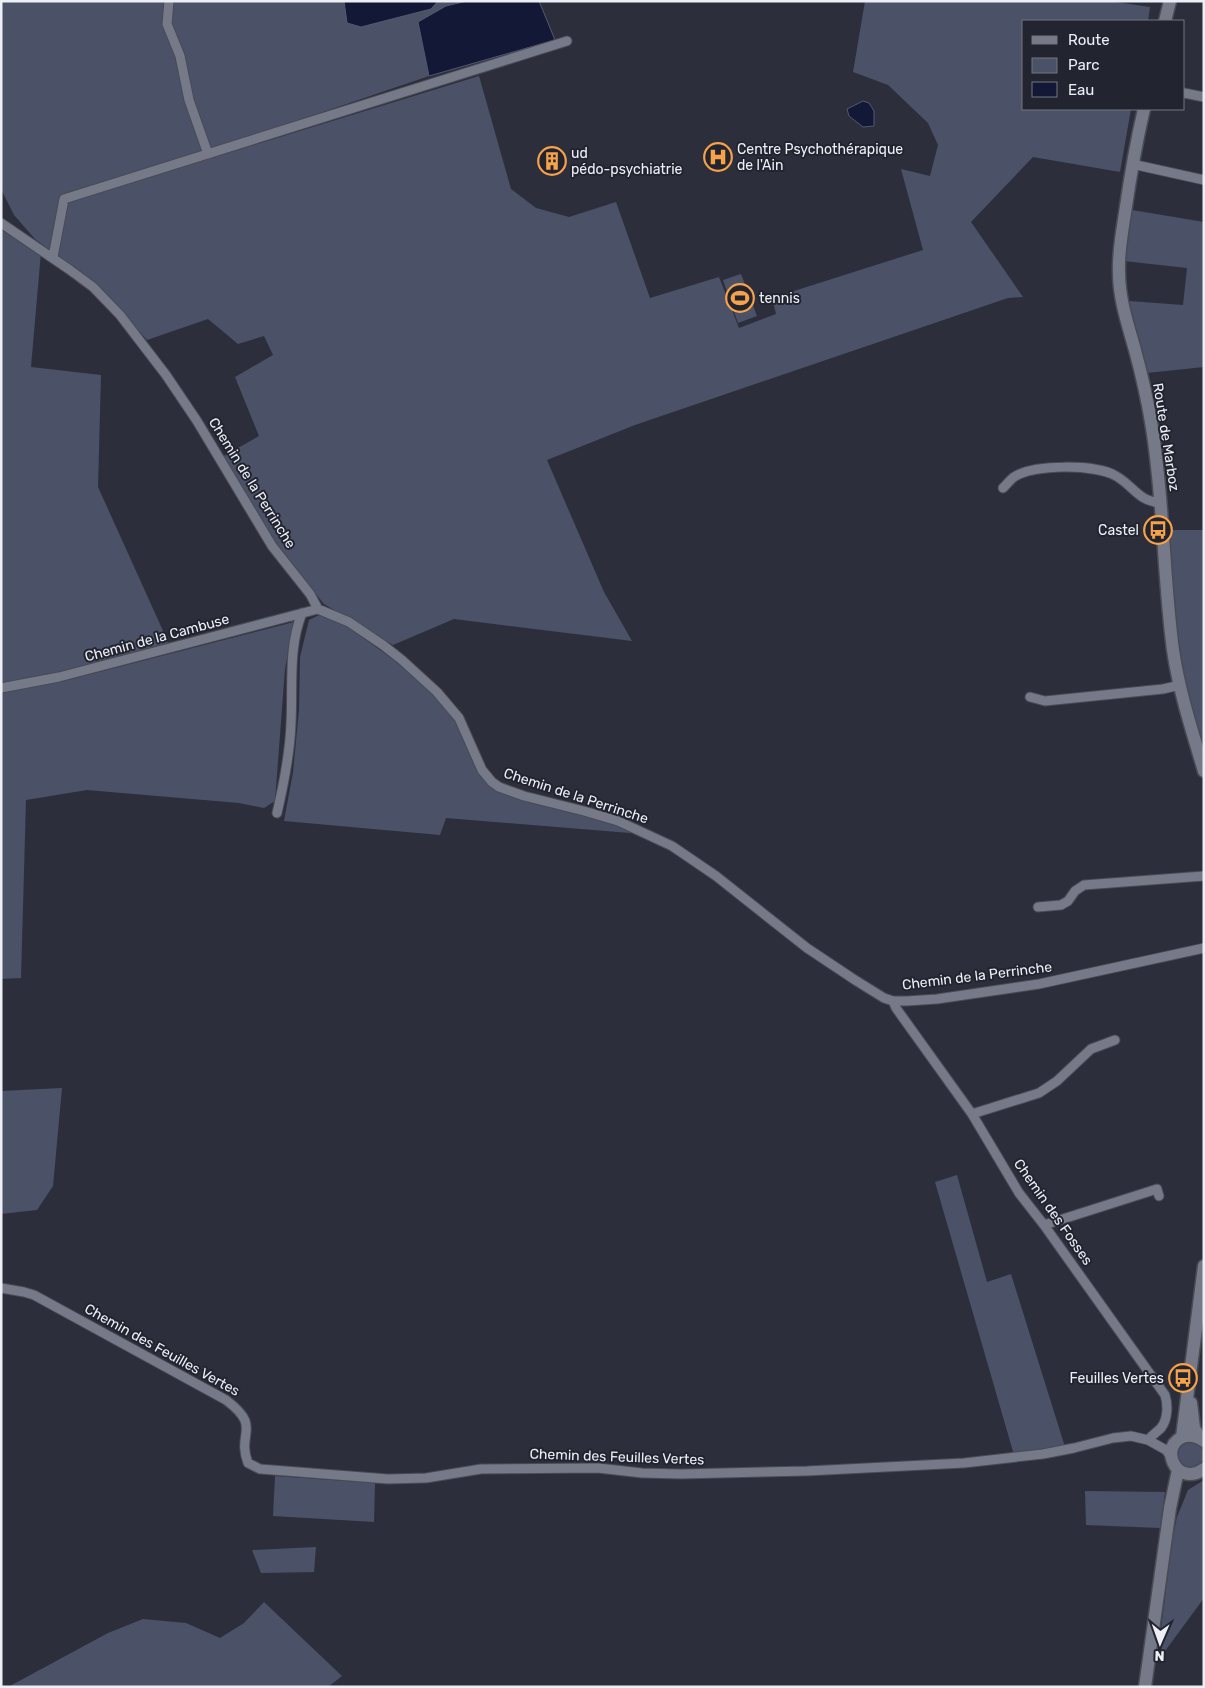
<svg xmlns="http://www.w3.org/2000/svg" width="1205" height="1688" font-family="Rubik,sans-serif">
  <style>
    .green { fill: #4b5167 }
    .water { fill: #131837; stroke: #545871 }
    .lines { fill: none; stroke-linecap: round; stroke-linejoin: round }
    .street-casing { stroke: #494b55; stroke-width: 11 }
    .secondary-casing { stroke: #494b55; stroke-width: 15 }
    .street { stroke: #767a88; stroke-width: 9 }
    .secondary { stroke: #767a88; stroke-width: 12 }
    .labels { text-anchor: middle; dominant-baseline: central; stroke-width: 4; stroke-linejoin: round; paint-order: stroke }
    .poi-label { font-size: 14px; fill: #edeff7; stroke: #222530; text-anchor: start }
    .street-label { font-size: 14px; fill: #edeff7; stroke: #222530 }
  </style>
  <rect width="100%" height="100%" fill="#2c2f3b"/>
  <path class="green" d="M1 1H467L446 6 418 22 429 76 217 148 218 156 479 76 511 189 536 208 569 217 616 202 650 298 719 277 739 328 776 314 772 298 923 250 901 169 930 176 938 145 928 123 888 85 853 72 865 1H1109L1150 7 1148 21H1024V109H1131L1120 172 1033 157 971 222 1023 297 1008 298 635 425 547 460 604 592 632 641 454 619 393 645 324 604 280 550 222 457 259 436 235 377 273 355 264 336 238 344 208 319 147 340 99 288 35 239 14 215 1 189Z
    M1132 210 1204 222V367L1147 373 1129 301 1183 305 1187 268 1124 261Z
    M1 230 41 252 31 367 101 375 98 487 169 644 60 672 1 685Z
    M741 274 757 316 738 323 723 280Z
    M1169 530H1204V752C1199 735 1193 718 1189 700 1175 645 1173 587 1169 530Z
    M321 614 344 624 394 660 439 699 457 720 480 776 497 790 596 817 642 834 446 818 440 835 284 821 293 772 299 710 300 657 309 620Z
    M294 622 285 669 275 801 264 808 239 803 87 790 26 800 21 978 1 979V693L60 682Z
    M62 1088 53 1186 37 1210 1 1214V1091Z
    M957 1175 987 1282 1011 1274 1065 1447 1014 1455 935 1182Z
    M1178 1455a13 13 0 1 1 26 0a13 13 0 1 1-26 0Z
    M275 1476 375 1483 374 1522 273 1516Z
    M1204 1480V1598L1157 1662 1172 1541 1177 1517 1188 1490Z
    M1085 1491 1165 1492 1160 1528 1086 1525Z
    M316 1547 314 1572 261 1573 252 1550Z
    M264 1602 342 1676 328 1687H8L108 1633 143 1619 186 1623 220 1638 244 1623Z"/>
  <path class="water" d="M344 1H438L431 9 361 27 347 23Z
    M467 1H539L555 40 429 76 418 22 446 6Z
    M863 101 869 103 874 111V126L863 127 849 116 847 109Z"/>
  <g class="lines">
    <defs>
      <path id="street" d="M169 1 167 24 180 56 189 100 208 154
        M1184 93 1204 97
        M1132 164 1204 180
        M1 223 70 270 93 287 120 315 166 375 197 421 272 546 310 594 318 609 349 622 383 645 402 660 437 692 459 718 482 770 492 782 499 787 524 796 584 811 618 821 672 846 716 876 807 948 855 980 884 998 893 1001H907L937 999 1039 984 1204 948
        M53 257 64 199 567 41
        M1003 488C1007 484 1010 480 1014 477 1033 464 1096 464 1116 476 1135 487 1136 500 1161 503
        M1 688 59 677 318 609
        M1030 697 1045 701 1163 689 1180 685
        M277 813C284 783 290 754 291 723 293 686 288 648 302 613
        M1038 907 1061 905 1068 901 1075 891 1084 885 1204 876
        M893 1001 896 1008 972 1114 1019 1193 1044 1225 1165 1395C1168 1405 1168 1419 1161 1428 1157 1432 1152 1435 1148 1440
        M972 1114 1039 1093 1057 1081 1091 1049 1115 1040
        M1044 1225 1157 1189 1159 1196
        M1 1288 24 1292 34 1295 226 1400C263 1428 236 1432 248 1463L260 1469 388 1479 426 1478 481 1469 598 1468 642 1473 681 1474 807 1471 964 1463 1043 1454 1074 1448 1113 1438 1131 1436 1148 1440 1166 1450 1171 1457"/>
      <path id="secondary" d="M1165 21 1170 1
        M1144 109C1136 143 1130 178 1125 213 1122 233 1118 253 1119 273 1119 299 1128 325 1135 350 1142 376 1148 402 1152 428 1164 501 1163 576 1173 650 1179 691 1192 731 1204 771
        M1191 1403 1194 1428 1199 1437
        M1182 1437 1204 1266
        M1204 1441C1198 1437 1193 1435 1186 1436 1157 1443 1175 1489 1204 1469
        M1145 1687 1170 1508 1178 1470"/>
    </defs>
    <use href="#street" class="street-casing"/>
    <use href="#secondary" class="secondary-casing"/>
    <use href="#street" class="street"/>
    <use href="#secondary" class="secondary"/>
  </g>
  <defs>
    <symbol id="hospital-ring" viewBox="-11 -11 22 22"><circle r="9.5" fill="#222530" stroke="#f7a149" stroke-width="1.5"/><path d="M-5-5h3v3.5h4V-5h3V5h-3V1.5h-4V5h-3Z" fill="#f7a149"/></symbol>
    <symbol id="building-ring" viewBox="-11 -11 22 22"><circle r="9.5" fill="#222530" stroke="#f7a149" stroke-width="1.5"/><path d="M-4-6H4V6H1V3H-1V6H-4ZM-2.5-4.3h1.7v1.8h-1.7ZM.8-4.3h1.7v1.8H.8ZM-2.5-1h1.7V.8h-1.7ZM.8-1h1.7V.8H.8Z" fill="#f7a149"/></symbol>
    <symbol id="stadium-ring" viewBox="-11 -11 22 22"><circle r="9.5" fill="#222530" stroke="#f7a149" stroke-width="1.5"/><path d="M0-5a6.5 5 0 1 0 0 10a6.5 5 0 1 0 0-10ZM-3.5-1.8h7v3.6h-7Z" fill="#f7a149"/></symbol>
    <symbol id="bus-ring" viewBox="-11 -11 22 22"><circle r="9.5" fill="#222530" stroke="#f7a149" stroke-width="1.5"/><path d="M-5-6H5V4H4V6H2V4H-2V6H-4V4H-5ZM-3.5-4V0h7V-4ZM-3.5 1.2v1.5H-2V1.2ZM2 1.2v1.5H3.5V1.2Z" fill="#f7a149"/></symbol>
  </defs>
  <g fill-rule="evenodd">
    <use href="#hospital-ring" x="702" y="141" width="32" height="32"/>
    <use href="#building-ring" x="536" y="145" width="32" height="32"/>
    <use href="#stadium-ring" x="724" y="282" width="32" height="32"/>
    <use href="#bus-ring" x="1142" y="514" width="32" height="32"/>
    <use href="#bus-ring" x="1167" y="1362" width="32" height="32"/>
  </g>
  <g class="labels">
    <g class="poi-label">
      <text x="737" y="149">Centre Psychothérapique<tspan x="737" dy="16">de l'Ain</tspan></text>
      <text x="571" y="153">ud<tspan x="571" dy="16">pédo-psychiatrie</tspan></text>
      <text x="759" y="298">tennis</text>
      <text x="1139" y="530" text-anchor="end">Castel</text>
      <text x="1164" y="1378" text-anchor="end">Feuilles Vertes</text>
    </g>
    <g class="street-label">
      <text transform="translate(1166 437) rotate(81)">Route de Marboz</text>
      <text transform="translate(252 483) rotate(58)">Chemin de la Perrinche</text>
      <text transform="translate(157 638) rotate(-15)">Chemin de la Cambuse</text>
      <text transform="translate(576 796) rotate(18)">Chemin de la Perrinche</text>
      <text transform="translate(977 976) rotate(-7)">Chemin de la Perrinche</text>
      <text transform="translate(1053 1212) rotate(55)">Chemin des Fosses</text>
      <text transform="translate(162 1350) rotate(29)">Chemin des Feuilles Vertes</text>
      <text transform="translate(617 1457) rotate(2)">Chemin des Feuilles Vertes</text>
    </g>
  </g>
  <rect width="1205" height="1688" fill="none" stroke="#edeff7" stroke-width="5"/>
  <rect x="1022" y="20" width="162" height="90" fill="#222530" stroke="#737680"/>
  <rect x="1032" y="36" width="25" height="8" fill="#767a88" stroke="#737680"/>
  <text x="1068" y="45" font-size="15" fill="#edeff7">Route</text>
  <rect x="1032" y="58" width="25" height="15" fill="#4b5167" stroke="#737680"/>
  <text x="1068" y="70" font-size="15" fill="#edeff7">Parc</text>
  <rect x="1032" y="82" width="25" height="15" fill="#131837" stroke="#737680"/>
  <text x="1068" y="95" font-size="15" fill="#edeff7">Eau</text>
  <g transform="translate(1160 1643) rotate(182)" stroke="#222530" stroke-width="4" paint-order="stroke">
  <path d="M0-4L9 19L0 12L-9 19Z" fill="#edeff7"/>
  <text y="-8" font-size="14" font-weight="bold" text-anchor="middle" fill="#edeff7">N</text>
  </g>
</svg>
